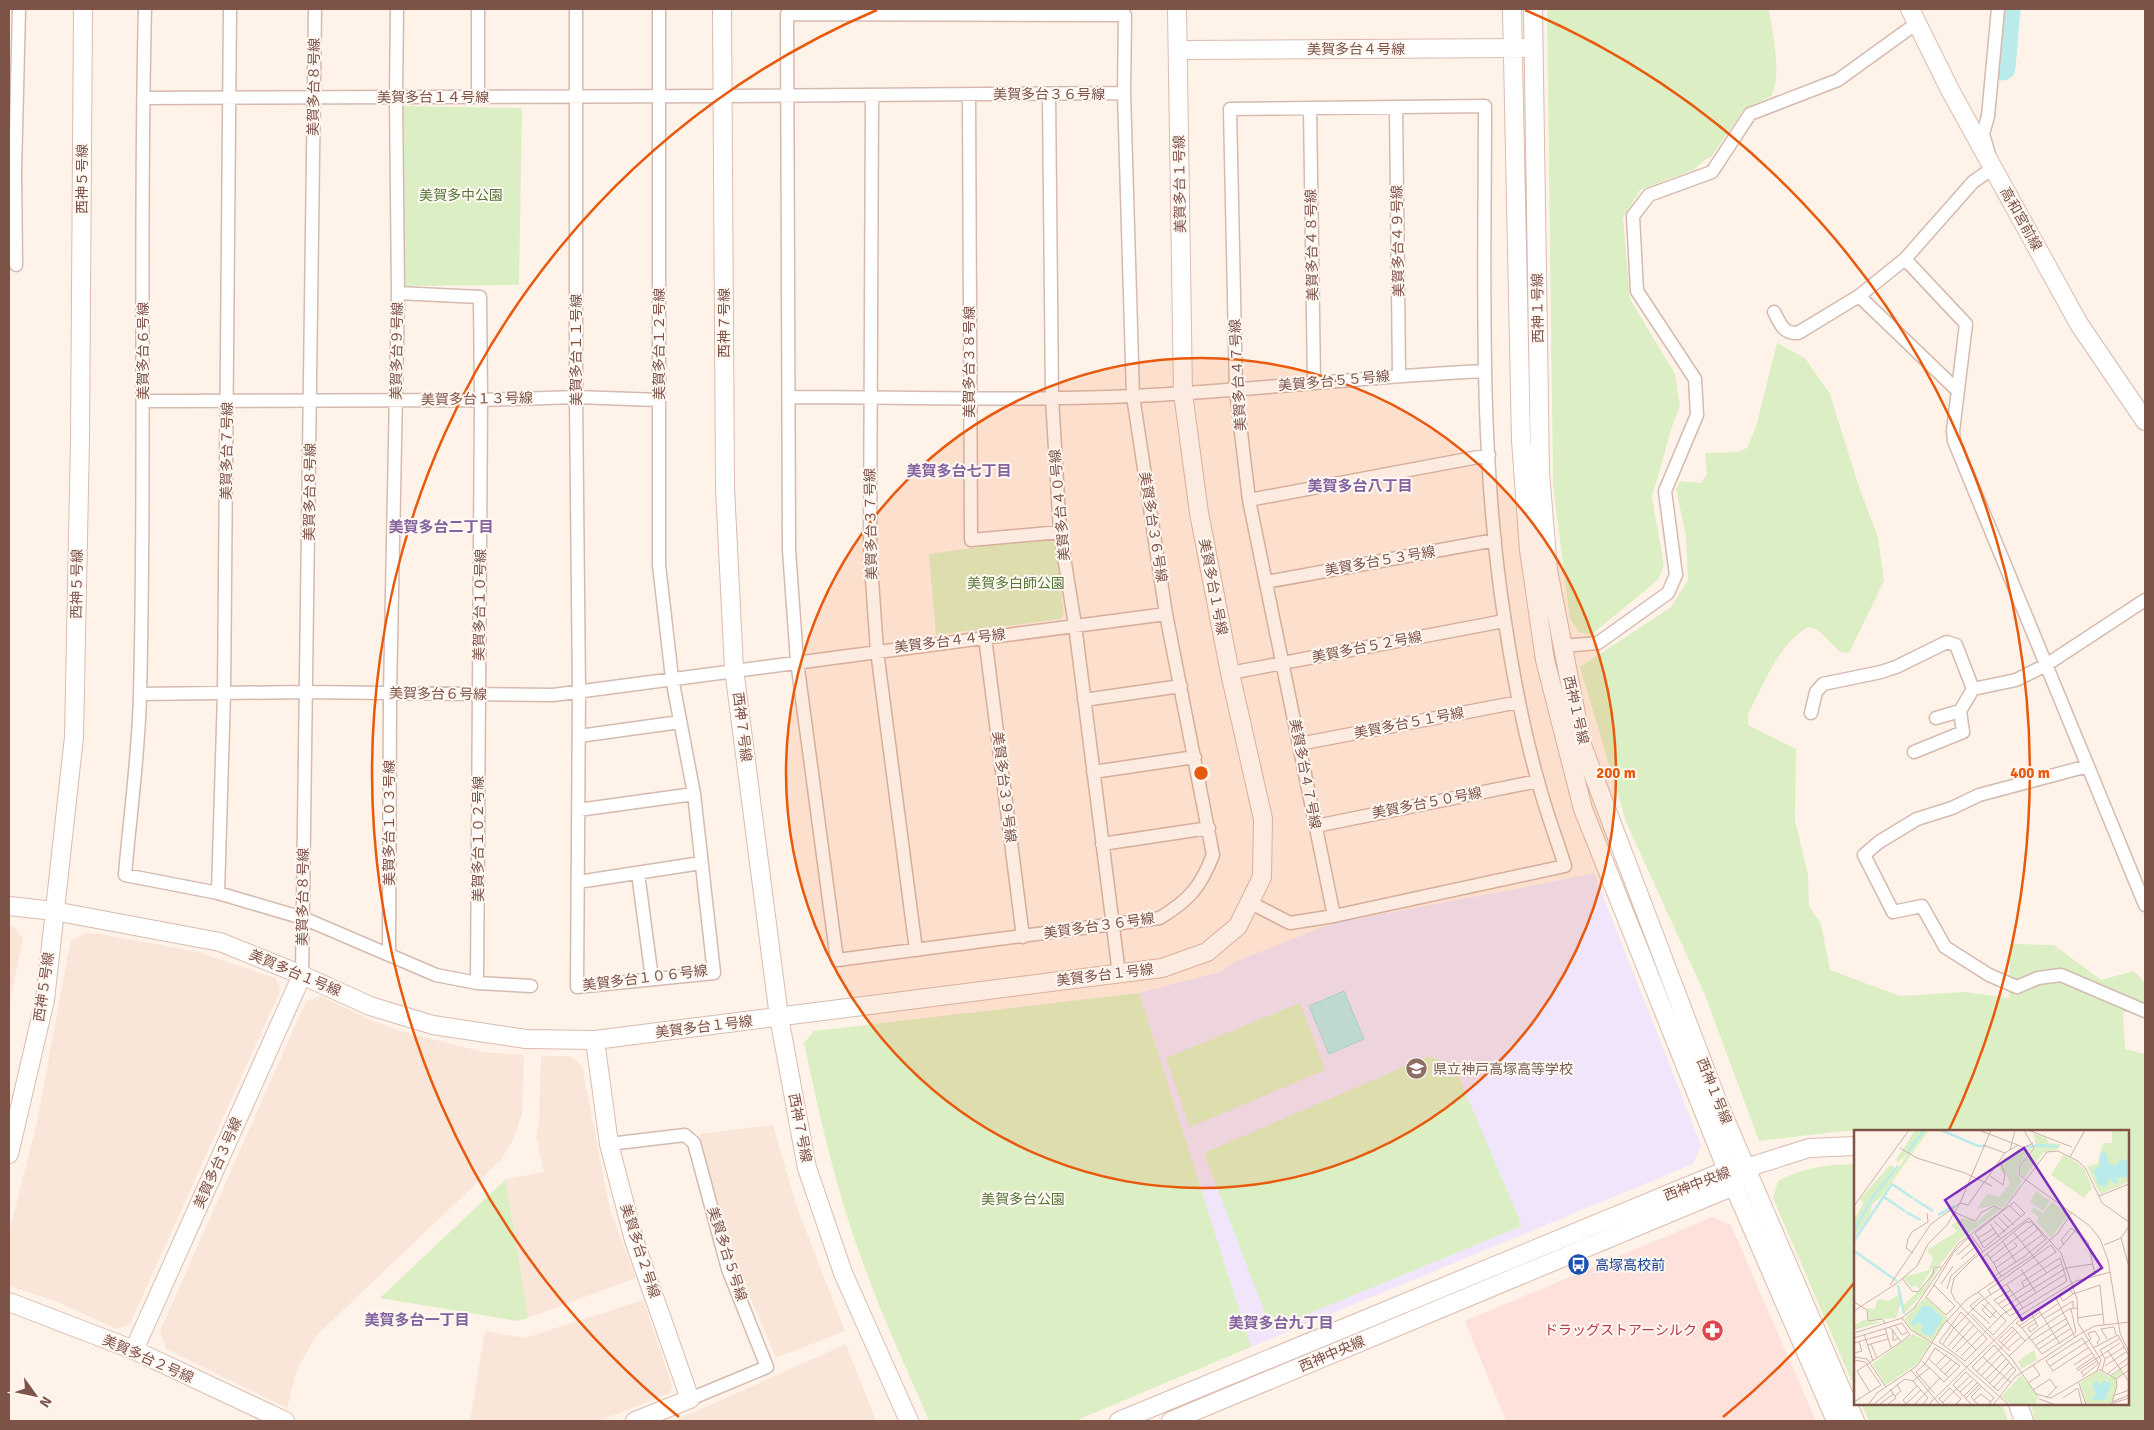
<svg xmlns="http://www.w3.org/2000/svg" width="2154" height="1430" font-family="Signika,'Noto Sans JP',sans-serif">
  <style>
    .residential { fill: #f9e6d9 }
    .commercial { fill: #ffe1dc }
    .education { fill: #f0e5fb }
    .green { fill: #dcefc4 }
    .water { fill: #baebeb; stroke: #9fdede }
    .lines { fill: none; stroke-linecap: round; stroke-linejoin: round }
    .river { stroke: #baebeb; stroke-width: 25 }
    .street-casing { stroke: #d5baaf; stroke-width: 15 }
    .secondary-casing { stroke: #dbbbae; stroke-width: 20 }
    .street { stroke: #fff; stroke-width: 12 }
    .secondary { stroke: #fff; stroke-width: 18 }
    .ring { fill: none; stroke: #e8590c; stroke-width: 2.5 }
    .labels { text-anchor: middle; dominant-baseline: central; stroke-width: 4; stroke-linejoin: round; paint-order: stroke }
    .street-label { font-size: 14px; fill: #7d5348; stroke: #fff7f1 }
    .park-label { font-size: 14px; fill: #557739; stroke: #fff7f1 }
    .education-label { font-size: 14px; fill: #785e54; stroke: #fff7f1; text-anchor: start }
    .transit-label { font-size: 14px; fill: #164399; stroke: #fff7f1; text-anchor: start }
    .health-label { font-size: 14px; fill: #be3a42; stroke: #fff7f1; text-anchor: end }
    .neighbourhood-label { font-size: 15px; font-weight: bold; fill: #8364a0; stroke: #fff7f1 }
    .inset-river { fill: none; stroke: #baebeb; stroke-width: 2.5 }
    .inset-road { fill: none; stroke: #cbb3a9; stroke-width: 1 }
    .view { fill: #7b2cbf; fill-opacity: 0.15; stroke: #7b2cbf; stroke-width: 2.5 }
    .inset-edge { fill: none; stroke: #7d5348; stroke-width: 2.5 }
    .centre { fill: #e8590c; stroke: #fff7f1; stroke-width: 2.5 }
    .ring-label { font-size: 15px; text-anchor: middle; font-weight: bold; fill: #e8590c; stroke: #fff7f1; stroke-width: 4; stroke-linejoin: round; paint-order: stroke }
  </style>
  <rect width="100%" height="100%" fill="#fff3e9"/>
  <path class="residential" d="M9 925 14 926 23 939 9 1006Z
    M87 933 100 934 198 952 275 978 281 989 130 1324 117 1329 55 1301 9 1286V1232L37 1122 68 954 71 941Z
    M321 996 373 1021 407 1033 483 1052 524 1055 522 1114 513 1140 501 1160 317 1335 297 1369 287 1408 166 1349 160 1331 306 1001Z
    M541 1056H570L582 1066 610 1210 636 1278 528 1318 506 1179 544 1172 536 1138 539 1120Z
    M773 1125 796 1205 845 1331 776 1358 741 1275 718 1207 699 1134Z
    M643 1300 672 1385 670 1393 599 1421H470L485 1331 525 1338Z
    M846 1344 876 1421H674Z"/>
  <path class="commercial" d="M1712 1217 1731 1225 1816 1421H1506L1465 1321Z"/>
  <path class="education" d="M1594 873 1701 1145 1693 1164 1251 1347 1139 993 1220 972 1235 962 1333 923 1511 890Z"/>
  <path class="green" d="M1547 9H1769C1772 33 1783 74 1771 96L1744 109 1711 157 1706 159 1693 170 1640 190 1623 218 1630 299 1675 374 1680 406 1672 427 1652 497 1664 566 1658 580 1591 635 1579 632 1570 619 1553 485Z
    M402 106 522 108 519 285 402 286Z
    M1777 343 1805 358 1830 394 1859 487 1878 537 1884 581 1849 653 1840 652 1818 630 1808 627C1779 643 1763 686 1748 714V725L1796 749 1795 820 1808 875 1809 906 1821 924 1830 970 1900 996 1965 992 2009 998 2010 944 2054 945 2101 980 2134 971 2145 983V1006L2123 1013 2125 1049 2145 1054V1421H2035L2031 1404H2128V1131H1845L1759 1141 1705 995 1626 822 1580 667 1671 607 1688 580 1686 537 1676 489 1680 481 1701 483 1707 474 1705 453 1737 452 1747 448 1756 427Z
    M1046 538 1055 544 1064 614 1060 619 936 635 929 554Z
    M1139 993 1251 1347 1075 1421H929C907 1369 882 1317 863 1263 836 1191 820 1118 804 1043L814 1031Z
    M1300 1003 1325 1070 1190 1127 1166 1058Z
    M1429 1056 1455 1068 1522 1226 1271 1329 1204 1153Z
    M1855 1164V1389L1773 1198 1778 1181C1806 1167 1824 1165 1855 1164Z
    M506 1179 528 1318 517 1321 380 1298Z
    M1861 1404H2002L2008 1421H1869Z"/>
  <path class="water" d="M1344 991 1364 1039 1329 1054 1309 1006Z"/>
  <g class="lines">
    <path class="river" d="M2003 68 2008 9"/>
    <defs>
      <path id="street" d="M145 9C139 237 146 465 140 693 139 753 130 815 125 875L218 893 303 918 436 975 477 983 481 400 480 297 398 293
        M576 9V397L579 691 577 987 714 973 694 794 672 678 659 565V9
        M1998 9 1988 116 1983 134 1993 168 1973 182 1905 259 1966 324 1953 431 1954 441 2145 905
        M969 94 971 540 1060 532
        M1049 94 1052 398 1060 532 1075 625 1119 974
        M872 95 870 551 877 651 916 950
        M478 97V9
        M143 98 722 96C856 95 990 94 1124 93L1133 396 1166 614 1213 855C1200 888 1190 899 1160 918L837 960 797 661 789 550 787 14 1125 15 1124 93
        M1485 106C1485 276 1478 453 1505 622 1513 675 1523 729 1538 781 1545 809 1556 837 1565 866L1334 916 1249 500 1236 390 1230 109Z
        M1396 107 1399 375
        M1310 108 1314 383
        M1905 259 1859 296 1958 391
        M16 265 15 171 19 9
        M1774 312C1780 323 1783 334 1798 333L1859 296
        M789 397C904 397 1019 401 1134 396 1251 391 1368 376 1485 371
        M143 401 481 400 576 397 659 400
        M1249 500 1489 455
        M1266 582 1495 540
        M985 637 1023 937
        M1562 646 1598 643 1668 593 1676 575 1665 491 1697 415 1695 379 1637 291 1633 216 1649 195 1712 172 1750 114 1838 80 1917 23
        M1230 673 1504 621
        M140 694 306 692 553 695 1166 614
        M1084 700 1181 686
        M1811 713 1816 692 1823 684 1881 672 1896 667 1947 642 1956 645 1973 689
        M1936 718 1960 711 1973 689 2016 680 2046 665 2145 600
        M579 736 680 722
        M1299 744 1519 702
        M1914 752 1963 732 1960 711
        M2088 766 1979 795 1952 808 1917 819 1879 842 1864 855 1893 912 1922 906 1945 947 1989 975 2017 987 2038 978 2061 975 2145 1011
        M1093 772 1195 757
        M578 810 694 794
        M1316 826 1538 781
        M1102 844 1209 828
        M638 873 652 979
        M578 882 701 863
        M218 893 224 693 230 9
        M1249 902 1290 923 1334 916
        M389 954 390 693 398 293 396 97 397 9
        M302 975 315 9
        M477 983 531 986
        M609 1144 685 1135 694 1143 728 1269 767 1367 690 1399"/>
      <path id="secondary" d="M722 9 725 488 734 669 779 1017 807 1168 843 1273 909 1421
        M1512 9 1521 440 1529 550 1545 660 1583 809 1727 1170 1836 1421
        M1533 9 1540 472 1548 570 1582 745 1718 1103 1855 1421
        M1910 9 1950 90 2079 324 2145 421
        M1178 50 1523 48
        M9 906 54 911 220 942 302 975 370 1006 433 1025 526 1039 595 1040 1162 968 1207 952 1238 926 1262 877 1263 819 1230 673 1199 513 1183 393 1177 9
        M595 1040 609 1144 634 1240 690 1399 635 1421
        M9 1154 45 1000 74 737 80 439 83 9
        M9 1302 134 1350 285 1421
        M134 1350 302 975
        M2018 1404 2024 1421
        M1119 1421 1727 1170 1746 1168 1809 1148 1855 1146
        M1171 1421 1734 1186 1740 1177"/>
    </defs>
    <use href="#street" class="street-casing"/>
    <use href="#secondary" class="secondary-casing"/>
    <use href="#street" class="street"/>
    <use href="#secondary" class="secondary"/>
  </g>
  <circle cx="1201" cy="773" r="415" fill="#e8590c" fill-opacity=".12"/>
  <g class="ring">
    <circle cx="1201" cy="773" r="415"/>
    <path d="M1854 1283A829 829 0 0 1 1723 1417M679 1417A829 829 0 0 1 877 10M1525 10A829 829 0 0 1 1949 1130"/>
  </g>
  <defs>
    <symbol id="school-disc" viewBox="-11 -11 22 22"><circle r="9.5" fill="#8d6e63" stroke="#fff7f1"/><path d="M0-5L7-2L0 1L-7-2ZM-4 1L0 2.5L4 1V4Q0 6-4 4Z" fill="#fff"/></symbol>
    <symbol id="bus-disc" viewBox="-11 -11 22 22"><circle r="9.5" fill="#1a4fb4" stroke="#fff7f1"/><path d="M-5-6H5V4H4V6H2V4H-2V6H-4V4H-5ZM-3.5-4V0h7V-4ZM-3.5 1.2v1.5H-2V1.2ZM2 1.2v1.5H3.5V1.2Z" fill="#fff"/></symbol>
    <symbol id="pharmacy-disc" viewBox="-11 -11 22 22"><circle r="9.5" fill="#e0444e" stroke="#fff7f1"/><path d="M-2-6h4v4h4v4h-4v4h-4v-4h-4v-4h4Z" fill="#fff"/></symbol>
  </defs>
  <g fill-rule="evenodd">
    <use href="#school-disc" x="1404" y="1056" width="25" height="25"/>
    <use href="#bus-disc" x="1566" y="1252" width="25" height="25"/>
    <use href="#pharmacy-disc" x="1700" y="1318" width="25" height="25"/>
  </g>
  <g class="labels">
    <g class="street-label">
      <text x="1356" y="49">美賀多台４号線</text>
      <text transform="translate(314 87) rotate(-89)">美賀多台８号線</text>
      <text x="1049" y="94">美賀多台３６号線</text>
      <text x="433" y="97">美賀多台１４号線</text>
      <text transform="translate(82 179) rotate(-90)">西神５号線</text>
      <text transform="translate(1180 184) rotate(-91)">美賀多台１号線</text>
      <text transform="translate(2021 219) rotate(61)">高和宮前線</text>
      <text transform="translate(1398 241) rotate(-91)">美賀多台４９号線</text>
      <text transform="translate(1312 245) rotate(-91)">美賀多台４８号線</text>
      <text transform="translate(1538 308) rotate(-91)">西神１号線</text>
      <text transform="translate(724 323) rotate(-90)">西神７号線</text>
      <text transform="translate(659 344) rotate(-90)">美賀多台１２号線</text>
      <text transform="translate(576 350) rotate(-90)">美賀多台１１号線</text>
      <text transform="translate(143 351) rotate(-90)">美賀多台６号線</text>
      <text transform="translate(397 351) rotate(-89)">美賀多台９号線</text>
      <text transform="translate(969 362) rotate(-90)">美賀多台３８号線</text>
      <text transform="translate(1238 375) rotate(-93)">美賀多台４７号線</text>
      <text transform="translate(1334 381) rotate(-5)">美賀多台５５号線</text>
      <text transform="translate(477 399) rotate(-1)">美賀多台１３号線</text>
      <text transform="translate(227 451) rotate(-89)">美賀多台７号線</text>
      <text transform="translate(310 492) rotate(-89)">美賀多台８号線</text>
      <text transform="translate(1060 505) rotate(-95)">美賀多台４０号線</text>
      <text transform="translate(871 524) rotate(-91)">美賀多台３７号線</text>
      <text transform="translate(1153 527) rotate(81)">美賀多台３６号線</text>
      <text transform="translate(1380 561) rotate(-10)">美賀多台５３号線</text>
      <text transform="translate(77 584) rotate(-89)">西神５号線</text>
      <text transform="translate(1213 587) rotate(79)">美賀多台１号線</text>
      <text transform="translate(480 605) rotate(-89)">美賀多台１０号線</text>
      <text transform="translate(950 641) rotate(-7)">美賀多台４４号線</text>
      <text transform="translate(1367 647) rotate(-11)">美賀多台５２号線</text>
      <text transform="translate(438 694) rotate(1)">美賀多台６号線</text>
      <text transform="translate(1576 710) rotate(77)">西神１号線</text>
      <text transform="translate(1409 723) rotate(-11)">美賀多台５１号線</text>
      <text transform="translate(742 727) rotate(83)">西神７号線</text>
      <text transform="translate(1305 774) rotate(79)">美賀多台４７号線</text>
      <text transform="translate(1004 787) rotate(83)">美賀多台３９号線</text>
      <text transform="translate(1427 803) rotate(-11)">美賀多台５０号線</text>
      <text transform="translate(389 823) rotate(-90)">美賀多台１０３号線</text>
      <text transform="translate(478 839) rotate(-90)">美賀多台１０２号線</text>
      <text transform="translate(303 897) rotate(-89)">美賀多台８号線</text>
      <text transform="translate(1099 926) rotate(-8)">美賀多台３６号線</text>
      <text transform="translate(295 973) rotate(23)">美賀多台１号線</text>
      <text transform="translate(1105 975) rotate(-7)">美賀多台１号線</text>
      <text transform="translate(645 978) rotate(-7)">美賀多台１０６号線</text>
      <text transform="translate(44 987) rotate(-82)">西神５号線</text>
      <text transform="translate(704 1027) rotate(-7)">美賀多台１号線</text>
      <text transform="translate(1714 1091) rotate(68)">西神１号線</text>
      <text transform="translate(800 1128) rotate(79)">西神７号線</text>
      <text transform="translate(218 1163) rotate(-66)">美賀多台３号線</text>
      <text transform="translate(1697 1184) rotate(-21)">西神中央線</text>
      <text transform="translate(640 1251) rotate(72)">美賀多台２号線</text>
      <text transform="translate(727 1254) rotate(72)">美賀多台５号線</text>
      <text transform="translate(1332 1354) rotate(-23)">西神中央線</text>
      <text transform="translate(148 1359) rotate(24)">美賀多台２号線</text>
    </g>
    <g class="park-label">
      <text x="461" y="195">美賀多中公園</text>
      <text x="1016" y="583">美賀多白師公園</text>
      <text x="1023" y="1199">美賀多台公園</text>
    </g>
    <g class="education-label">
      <text x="1433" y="1069">県立神戸高塚高等学校</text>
    </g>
    <g class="transit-label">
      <text x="1595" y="1265">高塚高校前</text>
    </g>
    <g class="health-label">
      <text x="1697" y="1330">ドラッグストアーシルク</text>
    </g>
    <g class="neighbourhood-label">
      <text x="959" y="471">美賀多台七丁目</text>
      <text x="1360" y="486">美賀多台八丁目</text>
      <text x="441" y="527">美賀多台二丁目</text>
      <text x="417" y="1320">美賀多台一丁目</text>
      <text x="1281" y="1323">美賀多台九丁目</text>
    </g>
  </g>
  <g transform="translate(1854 1130)">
    <rect width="275" height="275" fill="#fff3e9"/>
    <path d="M61 0H75L27 67 18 74 17 83 0 107V90L9 74 6 69 34 37 37 35 43 40 55 21 44 33 42 30ZM275 0V52L246 64 233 36 243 34 249 13H258V1ZM179 3 192 8 195 13 207 14 204 19 189 23 170 48 166 44 167 37 182 15ZM165 19H177L165 36 163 44 168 51 155 70 148 78 142 75 123 79 133 64 145 67 156 53 151 42H147L146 33 150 34V27L155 28ZM209 25 223 32 231 40 238 58 230 68 197 45ZM182 61 196 71 189 81 176 72ZM198 72 215 84 197 108 182 91 185 87 177 81 180 78 189 83ZM140 77 146 80 105 110 86 135 80 136 65 159 62 156 57 157 49 147 75 140 79 128 73 120 103 101 97 95 109 88 122 92ZM85 137 72 160 51 183 48 176 72 154 80 138ZM45 164 48 170 42 188 15 190 13 178 21 179 23 169 35 171ZM71 167 94 188 78 211 60 202 50 189ZM12 189 14 191 29 192 0 200V195ZM59 204 77 213 62 235 32 255 18 234ZM180 220 183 230 167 239 164 231ZM245 240 256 247 266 240 269 243 261 249 263 256 258 273 233 275 226 253ZM167 245 185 266 181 275H158L147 267Z" fill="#dcefc4"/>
    <path d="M252 22 255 34 263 35 267 28 271 31 275 28V48L263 47 264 53 261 54 256 48 251 57 244 54 239 41 246 35V24ZM69 175 77 177 89 188 77 207 67 202 69 195 62 193 60 197 57 193ZM250 250 257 254 251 270H237L242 264 238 254 243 251 247 255Z" fill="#baebeb"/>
    <path class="inset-river" d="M87 0 124 16H132M169 18 185 15 205 17M53 23 70 0M30 67 51 81M60 69 79 81M52 82 67 90M84 85 100 76M0 101 18 68 44 36M0 111 38 54 59 68M0 121 43 151M44 155 50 184"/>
    <path class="inset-road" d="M124 0 164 15M170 0 180 18 166 36 165 45 236 96 246 109 254 130 266 203 275 222M174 0 218 17M129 15 151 23 164 15 169 18 179 13M46 18 63 28 111 43 138 56M156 20 161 0M216 27 231 0M136 46 149 55 151 44 146 32M245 66 275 54M160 72 171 83 130 118 121 103ZM0 76 55 0M156 76 167 87M100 82 121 91 128 82 140 76 148 80M149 84 160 95M144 87 155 98M175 88 207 123 223 169 224 193 247 230 243 241 197 268 182 264 158 229 101 170 97 162 100 148 119 129ZM140 91 151 102M136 94 146 108M160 103 193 143M116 104 129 122M124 108 139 99M267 108 275 137M149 112 162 132M168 112 184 99M127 113 142 103M210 115 207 110 217 98 221 101M250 115 267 108 275 96M205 119 221 101 234 112 241 145M59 123 52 118 54 109 58 102 74 92 73 83M133 124 129 127 141 146 145 143 171 126 192 109 178 92H172L133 124 141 135 142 138 145 143 147 146M103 125 117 113M136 128 180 94M107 129 121 117M139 133 163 116 160 112M142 138 188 105M167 139 182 163M48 148 58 161 64 162 79 144 80 137H87M87 154 99 136M36 155 77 94 106 73 114 75 151 23M80 155 72 167 92 185 101 176 80 155 100 122 114 108 124 122 97 146 93 159M153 155 169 178M157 160 140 170 156 186 213 151 206 128 168 152 170 157M219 164 216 159 205 165 209 171 219 164 246 155 250 195M127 167 116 176 136 194M0 172 13 180 14 191 28 189 31 193M134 173 128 180 136 188 142 181M205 173 168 198 188 224 222 202 217 179M128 174 142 188M144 174 207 134M148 178 212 138 239 134M0 181 43 153 63 136 74 114 93 95 106 73 137 0M107 182 133 209 111 231 85 212ZM177 183 184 196 176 202 174 198 182 193M118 184 139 205 152 191 124 162M48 188 57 200 100 226 155 275M223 188 249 184M190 189 219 171V178M92 190 122 220M41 195 48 205 53 202M165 196 186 182M36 197 48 193 56 205 47 212M31 198 37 218M168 198 162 193 183 179M39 200V211L44 208M0 203 48 188 60 178 104 114 149 80 193 22 204 21 224 31 232 39 248 73 275 92M10 204 19 231M0 208 36 197 47 212 3 241 16 262M253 209 247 199 260 197 262 205M178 210 213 188M0 213 32 204M147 213 160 200M17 214 23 228M89 214 100 198 127 171 202 122 197 115 134 160 137 165M206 214 184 179 202 168 221 207M13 215 34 209M140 215 162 240 144 261 118 237ZM182 215 215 193M94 216 116 191M239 218 264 205 275 226M98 219 120 195M153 219 167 207M185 219 216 199M156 221 144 210 158 197 163 202M254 221 275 252M102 222 125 200M0 223 8 221 5 212M107 226 149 184 210 145M155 226 182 201 215 179 223 178M0 227 13 229 32 257M129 227 156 252M75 229 95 248M251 229 270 217M0 230 11 232 27 255 0 272M68 231 71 234 79 241 90 252 106 236 81 218 71 234 62 242 80 263M82 235 93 224M220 235 238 223M196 236 237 209 234 203 238 202 241 201 246 209 243 212 244 214M251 236 272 222M222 239 240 227M245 239 262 249 263 256 258 272 275 265M57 240 86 275M86 240 98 229M223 241 266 213M248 241 251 229 246 220 265 209M122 242 163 202 171 211M91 244 102 233M253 244 275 227M127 246 148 224M230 246 227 242 243 231M256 246 275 233M228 247 244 234V232L228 208 192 231 199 241 234 218M262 249 275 240M131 250 153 228M59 251 74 268 68 275M174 253 186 245 179 235M225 253 232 275M135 254 156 232M139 258 159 237M179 260 196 249 202 258M106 262 119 250M41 266 47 261 43 255M110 266 123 253M259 266 275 260M112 268 125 255M192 268 204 256M209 268 224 258 228 275M185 269 202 275M120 270 127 264 137 272M88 273 116 246M52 274 67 260M14 275 23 263 63 236 89 195 112 170 179 125 204 103 218 82M19 275 43 255 51 249 59 251 75 238M25 275 39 264M33 275 42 268 36 259M53 275 49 270 63 256M60 275 86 248M74 275 165 186 222 151 257 142M91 275 85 269 96 258 107 269 101 275M118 275 99 255 112 242 140 268 134 275M124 275 117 267 127 257M139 275 161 247 229 202 241 196 275 192M253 275 275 268"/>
    <path class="view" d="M170 18 248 138 168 190 91 70Z"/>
    <rect width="275" height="275" class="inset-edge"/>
  </g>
  <circle cx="1201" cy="773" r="8" class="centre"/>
  <g class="ring-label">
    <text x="1616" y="778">200 m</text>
    <text x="2030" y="778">400 m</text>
  </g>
  <rect width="2154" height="1430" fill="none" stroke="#7d5348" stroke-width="20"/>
  <g transform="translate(35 1395) rotate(123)" stroke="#fff7f1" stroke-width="4" paint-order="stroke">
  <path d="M0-4L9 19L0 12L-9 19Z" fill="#7d5348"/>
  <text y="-8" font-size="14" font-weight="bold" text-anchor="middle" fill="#7d5348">N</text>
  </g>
</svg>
